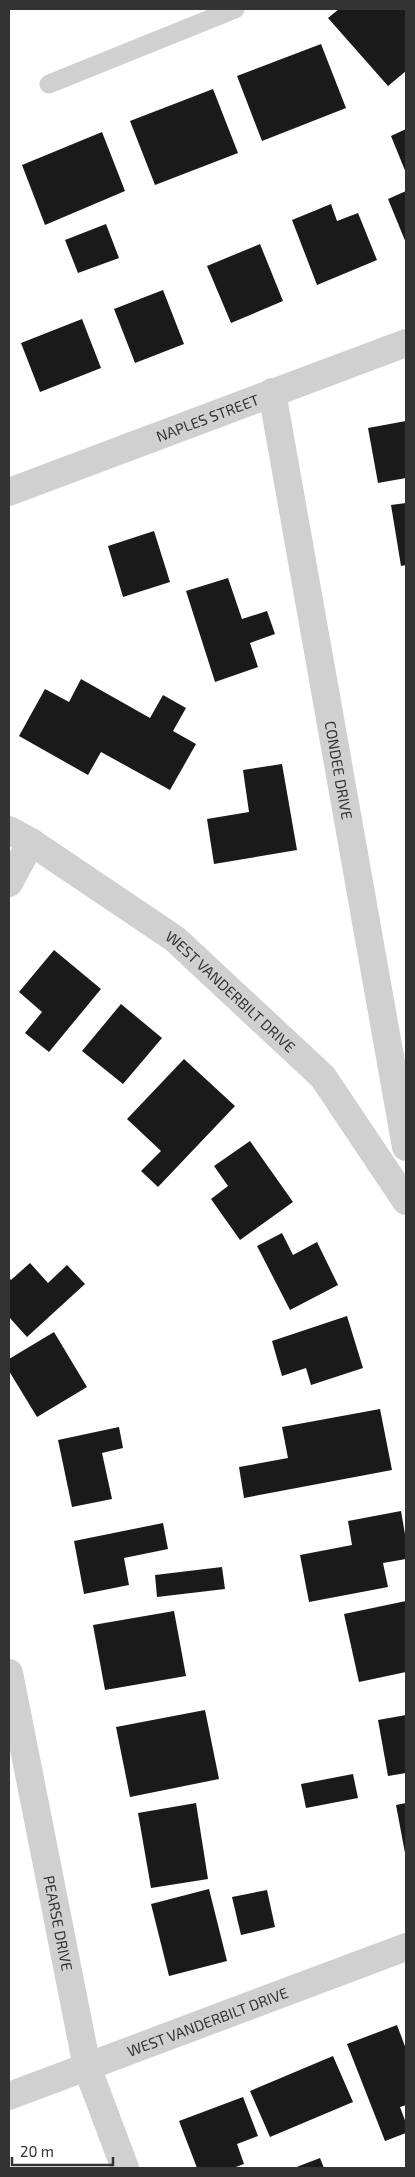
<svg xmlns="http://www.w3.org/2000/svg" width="415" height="2177" font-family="'Exo 2',sans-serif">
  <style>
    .building { fill: #1a1a1a }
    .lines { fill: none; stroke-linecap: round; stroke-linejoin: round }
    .service { stroke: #d0d0d0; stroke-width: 19 }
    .minor { stroke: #d0d0d0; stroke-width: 28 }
    .labels { text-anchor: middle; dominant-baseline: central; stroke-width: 5; stroke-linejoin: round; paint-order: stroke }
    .street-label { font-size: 15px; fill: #333; stroke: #fff }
  </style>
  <rect width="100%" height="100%" fill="#fff"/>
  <path class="building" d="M339 9H406V71L388 86 328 18Z
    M321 44 346 108 262 141 237 76Z
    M213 89 238 153 155 185 130 121Z
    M406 129V173L391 136Z
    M102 132 125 191 45 225 22 165Z
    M406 191V243L388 199Z
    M331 204 337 221 358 213 377 260 317 285 292 220Z
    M106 224 119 258 78 273 65 240Z
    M260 244 283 301 231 323 207 266Z
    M163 290 184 344 135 363 114 309Z
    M82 319 101 368 40 392 21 343Z
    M406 421V478L378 483 368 428Z
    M406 503V565L401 566 391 505Z
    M154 531 170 582 123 597 108 546Z
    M228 578 242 619 267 611 275 634 250 643 258 667 215 682 186 591Z
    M81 679 150 718 163 695 186 708 173 731 196 744 170 790 101 752 88 775 19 736 45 689 69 702Z
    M282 764 297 850 214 864 207 819 249 812 243 770Z
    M54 950 101 989 49 1052 25 1033 42 1012 19 992Z
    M121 1004 162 1038 123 1084 82 1051Z
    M184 1059 235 1106 158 1187 141 1171 161 1151 127 1119Z
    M250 1141 293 1202 240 1240 211 1199 228 1186 214 1166Z
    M282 1233 293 1255 317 1242 338 1285 290 1310 257 1246Z
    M30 1263 48 1283 67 1265 85 1284 27 1337 9 1317V1278L11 1280Z
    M347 1316 363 1368 311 1385 306 1368 282 1376 272 1341Z
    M54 1332 87 1387 37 1417 9 1371V1359Z
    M380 1409 392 1470 244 1498 239 1467 288 1458 282 1427Z
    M119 1427 123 1448 102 1453 112 1499 72 1507 58 1440Z
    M401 1511 406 1540V1559L383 1563 388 1587 309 1602 300 1555 352 1545 348 1521Z
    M163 1523 168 1549 124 1558 129 1585 84 1594 74 1541Z
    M222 1567 225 1589 157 1597 155 1575Z
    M406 1601V1672L359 1682 344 1614Z
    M174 1611 186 1676 105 1690 93 1625Z
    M205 1710 219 1779 130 1797 116 1727Z
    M406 1715V1773L388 1776 378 1720Z
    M353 1774 358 1798 306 1808 301 1784Z
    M196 1803 208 1879 151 1888 138 1813Z
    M406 1803V1853H405L396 1805Z
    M209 1889 227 1961 169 1976 151 1904Z
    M267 1890 275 1927 241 1935 232 1897Z
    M397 2025 406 2049V2105L400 2107 406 2123V2133L385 2141 347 2044Z
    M333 2056 353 2102 270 2137 250 2091Z
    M243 2097 258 2136 237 2144 244 2164 233 2168H197L179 2121Z
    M320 2158 324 2168H294Z"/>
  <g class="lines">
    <path class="service" d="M49 84 235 9"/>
    <g class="minor">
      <path id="s1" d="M272 392 406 1147"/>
      <path id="s2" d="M9 492 406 343"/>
      <path id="s3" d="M9 830 31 842 175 939 323 1077 406 1201"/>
      <path d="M9 883 31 842"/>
      <path id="s4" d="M9 1673 87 2067 125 2168"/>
      <path id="s5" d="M9 2096 406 1947"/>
    </g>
  </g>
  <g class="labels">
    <g class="street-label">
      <text stroke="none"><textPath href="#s2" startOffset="212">NAPLES STREET</textPath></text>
      <text stroke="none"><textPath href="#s1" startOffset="384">CONDEE DRIVE</textPath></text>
      <text stroke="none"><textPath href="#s3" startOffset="275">WEST VANDERBILT DRIVE</textPath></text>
      <text stroke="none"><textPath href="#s4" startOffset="255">PEARSE DRIVE</textPath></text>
      <text stroke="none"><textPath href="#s5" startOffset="212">WEST VANDERBILT DRIVE</textPath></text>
    </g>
  </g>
  <rect width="415" height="2177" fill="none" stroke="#333333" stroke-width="20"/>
  <path d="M12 2157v8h101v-8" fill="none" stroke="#333333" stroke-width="2.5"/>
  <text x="20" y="2157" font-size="15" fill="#333333" stroke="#ffffff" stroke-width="4" paint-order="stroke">20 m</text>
</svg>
